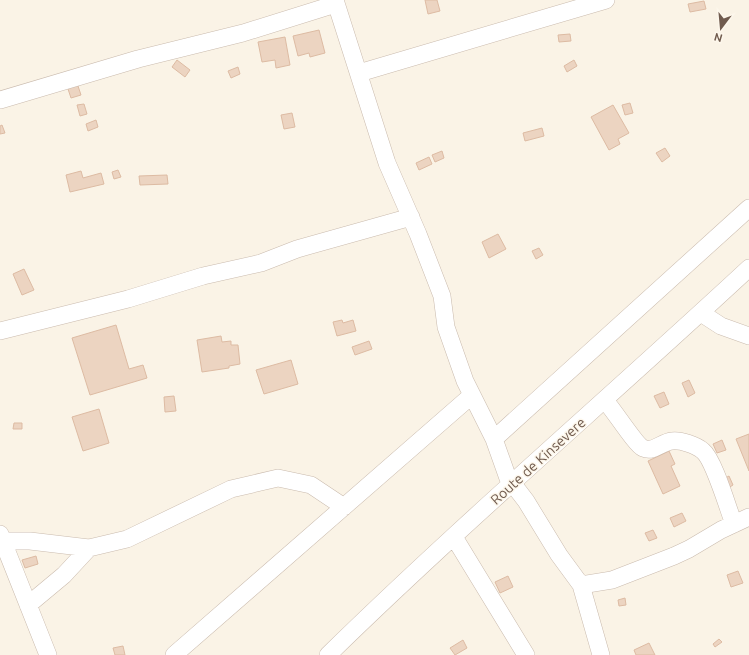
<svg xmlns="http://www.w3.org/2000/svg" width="749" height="655" font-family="Ubuntu,sans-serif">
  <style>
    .building { fill: #ecd4c1; stroke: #ddbba3 }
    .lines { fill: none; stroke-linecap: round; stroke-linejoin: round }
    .minor-casing { stroke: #cabbae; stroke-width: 18 }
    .minor { stroke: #fff; stroke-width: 17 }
    .labels { text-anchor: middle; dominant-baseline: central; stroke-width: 3; stroke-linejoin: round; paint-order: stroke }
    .street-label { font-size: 14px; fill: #705b4e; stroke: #fdf7ec }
  </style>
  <rect width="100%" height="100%" fill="#faf3e6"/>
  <path class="building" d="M425 0H437L440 11 428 14Z
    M704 1 706 9 690 12 688 4Z
    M319 30 325 53 310 57 309 53 298 56 293 36Z
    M570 34 571 41 559 42 558 35Z
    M285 37 290 65 276 68 275 60 262 62 258 42Z
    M177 60 190 70 185 77 172 67Z
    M574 60 577 66 567 72 564 66Z
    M238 67 240 74 231 78 228 71Z
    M77 83 81 95 71 98 67 86Z
    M630 103 633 113 625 115 622 105Z
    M84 104 87 114 80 116 77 105Z
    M613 105 629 133 618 139 620 144 609 150 591 117Z
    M292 113 295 127 284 129 281 115Z
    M96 120 98 127 88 131 86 124Z
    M2 125 5 133 0 134V126Z
    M542 128 544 136 525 141 523 133Z
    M665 148 670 156 662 162 656 153Z
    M442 151 444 158 435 162 432 155Z
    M429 157 432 164 419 170 416 163Z
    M118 170 121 177 114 179 112 172Z
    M81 171 83 178 101 173 104 184 70 192 66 175Z
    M167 175 168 184 140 185 139 176Z
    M498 234 506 249 489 258 482 242Z
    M539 248 543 255 536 259 532 251Z
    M24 269 34 290 22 295 13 274Z
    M342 320 343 323 353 320 356 331 337 336 333 322Z
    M116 325 129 369 143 365 147 378 90 395 72 338Z
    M221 336 222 342 231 341V345H238L240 364 229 366V368L202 372 197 340Z
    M369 341 372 349 355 355 352 347Z
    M291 360 298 384 264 394 256 370Z
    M689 380 695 393 688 397 682 383Z
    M664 392 669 404 660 408 654 396Z
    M174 396 176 411 165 412 164 397Z
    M99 409 109 443 83 451 72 417Z
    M14 423H22V429H13Z
    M749 434V471L736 439Z
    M722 440 726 450 717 453 713 444Z
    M669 451 675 464 671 466 680 486 663 494 648 461Z
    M729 476 733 485 725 490 720 481Z
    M682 513 686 521 674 527 670 518Z
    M653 530 657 538 649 541 645 533Z
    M36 556 38 564 25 568 22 560Z
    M738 571 743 583 731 587 727 575Z
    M508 576 513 587 500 593 495 582Z
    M625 598 626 605 619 606 618 600Z
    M719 639 722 642 715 647 713 644Z
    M463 640 467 648 455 655 450 648Z
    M649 643 655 655H636L634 650Z
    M123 646 125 655H115L113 648Z"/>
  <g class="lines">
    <defs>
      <path id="minor" d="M335 0 387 163 418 234 442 296 446 327 465 381 494 439 510 484 516 488 526 501 559 555 581 585 601 655
        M359 73 606 0
        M0 100 138 59 243 33 336 4
        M701 313 721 326 749 336
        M0 331 128 299 203 276 261 263 297 249 411 217
        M602 403H607C615 412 636 445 643 448 654 453 661 442 672 441 681 440 696 445 703 451 714 460 728 509 734 524
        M494 439 749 208
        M0 534 48 655
        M454 537 526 655
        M0 541H30L89 548 127 539 231 489 278 478 311 485 344 507
        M581 585 612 580 674 556 689 549 721 530 749 517
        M28 605 64 575 89 548
        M174 655 471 396
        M328 655C464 522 609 398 749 268"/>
    </defs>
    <use href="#minor" class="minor-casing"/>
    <use href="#minor" class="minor"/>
  </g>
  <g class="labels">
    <g class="street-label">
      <text transform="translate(538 461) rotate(-42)">Route de Kinsevere</text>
    </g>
  </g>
  <g transform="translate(721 28) rotate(196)" stroke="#fdf7ec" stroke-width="3" paint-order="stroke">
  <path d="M0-3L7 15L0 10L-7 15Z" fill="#705b4e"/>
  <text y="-6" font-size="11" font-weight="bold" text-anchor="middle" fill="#705b4e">N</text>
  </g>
</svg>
